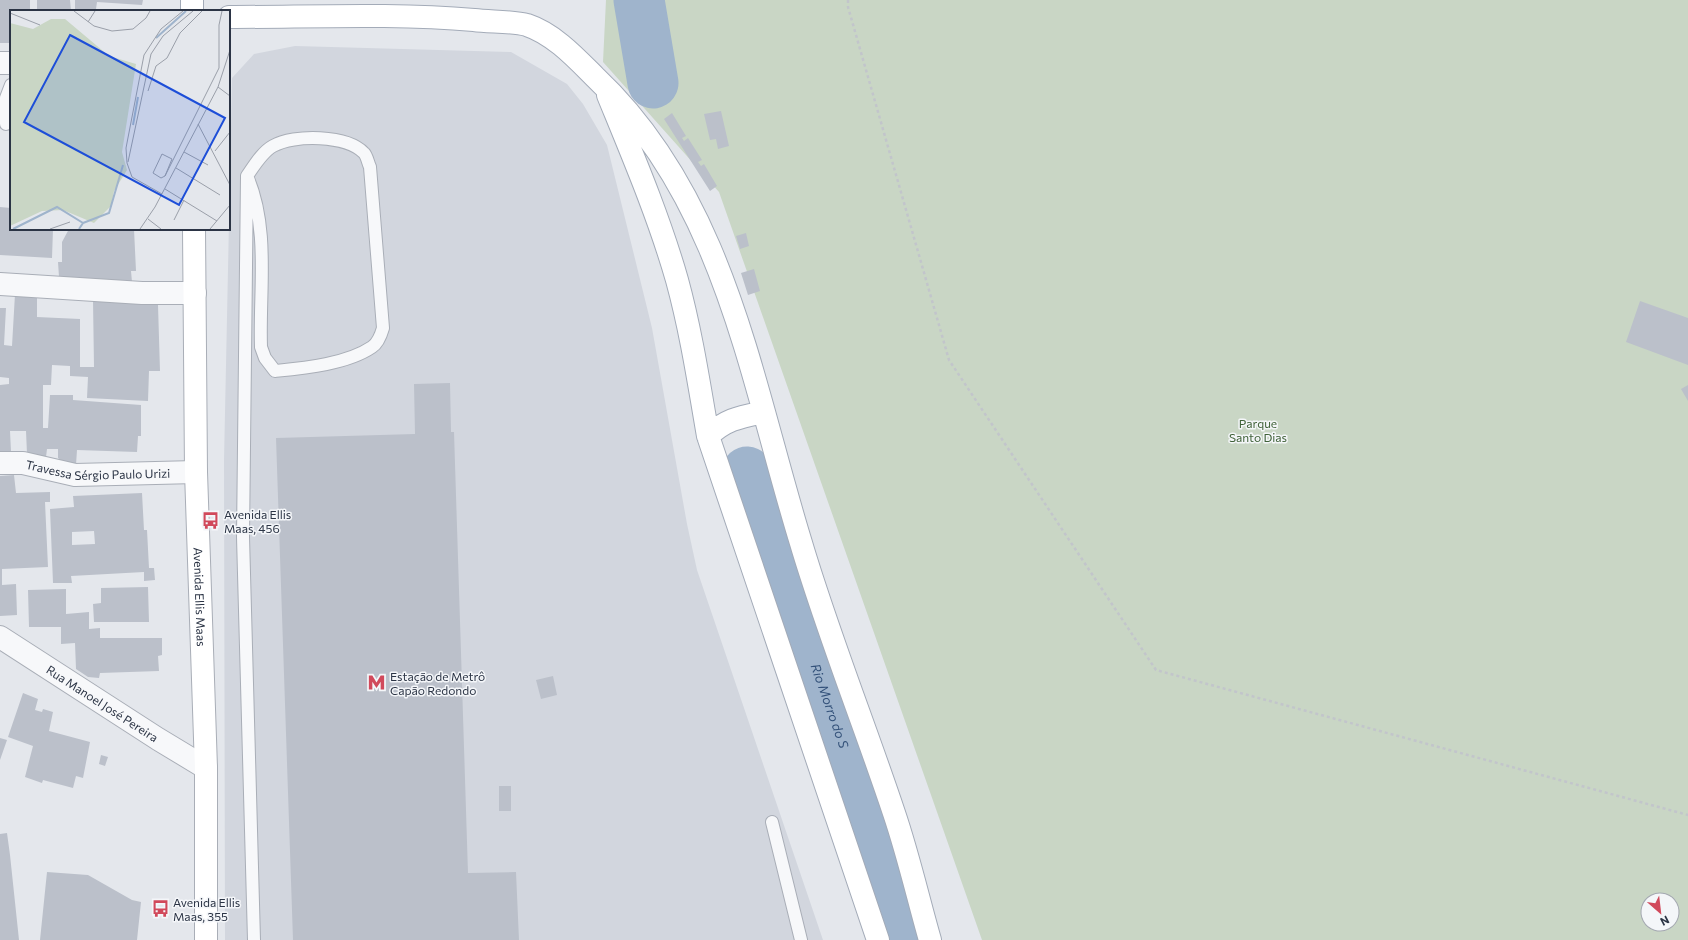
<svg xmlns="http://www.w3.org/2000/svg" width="1688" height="940" font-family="Commissioner,sans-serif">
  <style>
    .built { fill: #d2d6de }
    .green { fill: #c9d6c5; fill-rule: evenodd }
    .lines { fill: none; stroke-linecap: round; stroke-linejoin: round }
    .river { stroke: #9fb4cc; stroke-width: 51 }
    .building { fill: #bbc0ca; fill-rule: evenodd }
    .lane-casing { stroke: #a9aeb7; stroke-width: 14 }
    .street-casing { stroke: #a9aeb7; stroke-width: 24 }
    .secondary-casing { stroke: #a9aeb7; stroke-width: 24 }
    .primary-casing { stroke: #a3abb8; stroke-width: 24 }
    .path { stroke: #c2c5cb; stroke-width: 2.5; stroke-dasharray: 3 3; stroke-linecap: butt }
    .lane { stroke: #f7f8fa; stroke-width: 12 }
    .street { stroke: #f7f8fa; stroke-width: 22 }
    .secondary { stroke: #fff; stroke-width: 22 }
    .primary { stroke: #fff; stroke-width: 22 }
    .labels { text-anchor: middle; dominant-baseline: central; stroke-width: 3; stroke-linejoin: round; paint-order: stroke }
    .park-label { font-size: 12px; fill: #3f6138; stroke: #f4f6f9 }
    .street-label { font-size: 12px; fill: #2b3445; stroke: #f4f6f9 }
    .poi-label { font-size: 12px; fill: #2b3445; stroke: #f4f6f9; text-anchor: start }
    .water-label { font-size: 13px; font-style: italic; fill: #34527a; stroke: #f4f6f9 }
    .inset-river { fill: none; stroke: #9fb4cc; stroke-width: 2 }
    .inset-road { fill: none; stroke: #9a9fa9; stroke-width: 1 }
    .view { fill: #1d4ed8; fill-opacity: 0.15; stroke: #1d4ed8; stroke-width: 2 }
    .inset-edge { fill: none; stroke: #2b3445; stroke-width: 2 }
  </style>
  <rect width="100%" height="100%" fill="#e4e7ec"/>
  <path class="built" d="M295 46 511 52 567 84 583 104 607 145 652 328 687 524 697 570 823 940H225L224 461 232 78 254 54Z"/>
  <path class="green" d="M606 0H1688V940H982L719 192 603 62ZM1648 900H1672V924H1648Z"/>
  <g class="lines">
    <g class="river">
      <path d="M639 0 653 83"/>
      <path id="s1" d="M747 472 913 940"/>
    </g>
  </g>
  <path class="building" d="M0 0H30V11H11V43H0Z
    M37 0H70L71 11H37Z
    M75 0H143L142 5 97 2 96 9 122 11H75Z
    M721 111 729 146 718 149 716 139 710 140 704 114Z
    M672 113 686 136 682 138 684 141 688 138 702 160 698 162 701 166 704 164 717 186 710 191 664 119Z
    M0 207 11 208V229H53L52 258 0 255Z
    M69 229H134L136 271H131L132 282 59 277 58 262H62V242Z
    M746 233 749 246 740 249 736 236Z
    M754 269 760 291 748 295 741 273Z
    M15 294 37 296V317L80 319V367H94L93 300 158 305 160 371H149L148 401 87 398 88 377 70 376V366L52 365 51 385H43V428H48L50 395H73V400L141 405V436H138L137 452 77 450 76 465 68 466 58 458V449H47L46 457 27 454 26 431H10L11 452H0V385L9 384V378L0 377V308H6L4 345 12 346Z
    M1640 301 1688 318V365L1626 342Z
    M450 383 451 432H454L468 873 516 872 519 940H293L276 438 415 434 414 384Z
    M1688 385V401L1681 389Z
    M14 475 16 493 50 492V502H45L48 567 2 569V585L16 584 17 615 0 616V476Z
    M142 493 144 530H147L149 568H154L155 580 144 581V572L71 576 72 583H53L50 509 74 507 73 496ZM94 531 95 544 72 545V532Z
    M148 587 149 622H94L93 604 101 603V588Z
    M66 589V614L89 612V629L100 628V638H162V655L158 656 159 671 100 673 99 678 88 677 76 669 75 643 61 644V627H29L28 590Z
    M553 676 557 695 541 699 536 680Z
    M23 693 38 699 35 710 42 712 43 709 53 712 49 731 90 742 83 778 76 776 73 788 43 780 42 783 25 777 33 746 8 737Z
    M0 738 7 740 0 760Z
    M101 755 108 757 105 766 99 764Z
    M499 786H511V811H499Z
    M7 833 10 855 19 940H0V834Z
    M47 872 88 875 132 900 141 902 137 940H40Z"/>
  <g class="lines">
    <defs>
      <path id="lane" d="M6 124V98L11 85
        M247 176C270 229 259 291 261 347L265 358 275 371C305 368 347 364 372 347 378 343 381 335 383 328L370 167C368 163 367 156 364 153 347 135 294 134 273 146 262 152 254 166 247 176L243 537 254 940
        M772 822 801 940"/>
      <g id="street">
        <path d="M0 63H11"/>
        <path d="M0 284 142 293H195"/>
        <path id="s2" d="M0 463H23L75 475 196 472"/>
        <path id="s3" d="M0 637 158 739 206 768"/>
      </g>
      <g id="secondary">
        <path id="s4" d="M194 229 196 472 206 768V940"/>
      </g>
      <path id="primary" d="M192 0V11
        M229 17C310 17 393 13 474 20 489 22 513 21 527 25 554 34 576 58 595 77 725 199 751 381 801 543 828 634 864 723 894 813 908 854 918 898 930 940
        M608 95C633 156 659 217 677 280 691 331 699 384 708 436L878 940
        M708 436C726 419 740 417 764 412"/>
    </defs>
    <use href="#lane" class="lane-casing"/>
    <use href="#street" class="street-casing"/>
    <use href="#secondary" class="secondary-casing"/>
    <use href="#primary" class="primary-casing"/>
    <path class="path" d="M848 0V7L949 360 1156 670 1688 815"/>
    <use href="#lane" class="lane"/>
    <use href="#street" class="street"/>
    <use href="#secondary" class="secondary"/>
    <use href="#primary" class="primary"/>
  </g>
  <defs>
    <symbol id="bus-bare" viewBox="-9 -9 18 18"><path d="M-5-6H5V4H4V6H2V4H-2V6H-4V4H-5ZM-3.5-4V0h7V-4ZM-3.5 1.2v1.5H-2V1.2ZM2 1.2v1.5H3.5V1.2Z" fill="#d1495b" stroke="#f4f6f9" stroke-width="2.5" paint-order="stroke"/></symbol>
    <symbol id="metro-bare" viewBox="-9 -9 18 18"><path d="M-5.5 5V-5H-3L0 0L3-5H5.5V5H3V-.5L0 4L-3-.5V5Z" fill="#d1495b" stroke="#f4f6f9" stroke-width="2.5" paint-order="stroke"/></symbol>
  </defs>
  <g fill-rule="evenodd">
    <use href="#bus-bare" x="198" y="508" width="25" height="25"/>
    <use href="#metro-bare" x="364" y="670" width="25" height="25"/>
    <use href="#bus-bare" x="148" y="896" width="25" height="25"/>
  </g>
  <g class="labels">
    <g class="park-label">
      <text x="1258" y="423">Parque<tspan x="1258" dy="14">Santo Dias</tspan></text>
    </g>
    <g class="street-label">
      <text stroke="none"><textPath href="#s2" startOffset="99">Travessa Sérgio Paulo Urizi</textPath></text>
      <text stroke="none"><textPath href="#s4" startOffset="368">Avenida Ellis Maas</textPath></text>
      <text stroke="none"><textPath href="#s3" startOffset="122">Rua Manoel José Pereira</textPath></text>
    </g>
    <g class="poi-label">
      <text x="224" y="514">Avenida Ellis<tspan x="224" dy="14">Maas, 456</tspan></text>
      <text x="390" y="676">Estação de Metrô<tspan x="390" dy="14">Capão Redondo</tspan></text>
      <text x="173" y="902">Avenida Ellis<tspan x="173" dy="14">Maas, 355</tspan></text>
    </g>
    <g class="water-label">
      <text stroke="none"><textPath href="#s1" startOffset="248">Rio Morro do S</textPath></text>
    </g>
  </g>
  <g transform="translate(10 10)">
    <rect width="220" height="220" fill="#e4e7ec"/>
    <path d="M41 9H55L99 46 126 54 112 142 117 160 104 181 101 196 84 213 53 200 32 201 0 216V13L23 19Z" fill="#c9d6c5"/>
    <path class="inset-river" d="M146 28 176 1M123 115 128 87M73 213 99 203 113 155M3 219 47 197 73 213 69 219"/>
    <path class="inset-road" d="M64 1 84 16 102 21 123 19 136 8 140 1M0 3 30 15M78 12 85 1M208 77 220 86M138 81 146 56 157 48 170 23 192 1M188 114 220 175M205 141 220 122M174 142 198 155M152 144 162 149 155 166 151 168 143 163ZM118 152 141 44 153 26 183 1M166 158 210 185M155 166 209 58V15L212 1M155 179 207 211M152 184 122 167 117 153 116 138 134 45 151 19 173 1M138 209 151 219M164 210 174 190M40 219 60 212M130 219 145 197 208 77 220 40M200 219 220 195"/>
    <path class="view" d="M60 25 215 108 169 195 14 112Z"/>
    <rect width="220" height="220" class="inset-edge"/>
  </g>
  <g transform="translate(1660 912) rotate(152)"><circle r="19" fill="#f4f6f9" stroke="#a4a8b1"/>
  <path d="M0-3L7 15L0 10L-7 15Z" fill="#d1495b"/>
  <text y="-6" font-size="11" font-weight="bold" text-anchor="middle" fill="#2b3445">N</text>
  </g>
</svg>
